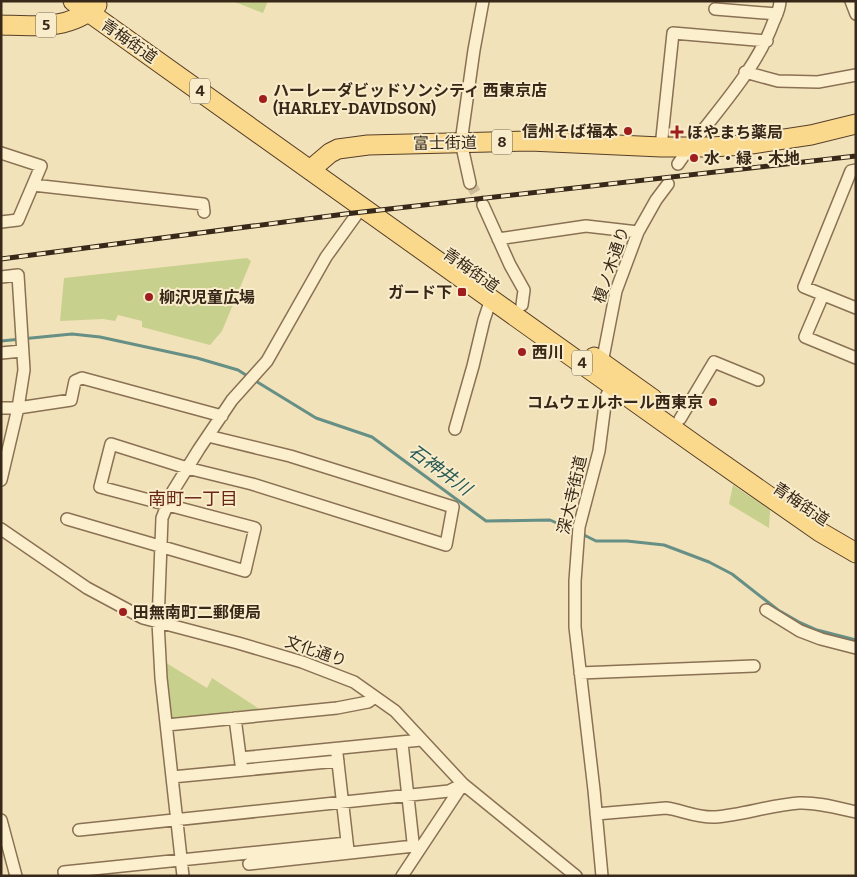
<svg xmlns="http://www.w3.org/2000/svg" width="857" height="877" font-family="Bitter,'Noto Sans JP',serif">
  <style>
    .green { fill: #c8d08d }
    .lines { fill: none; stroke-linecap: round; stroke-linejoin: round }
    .stream { stroke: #668f86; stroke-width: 3 }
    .street-tunnel { stroke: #cdbd9a; stroke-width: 11; stroke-dasharray: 11 5.5; stroke-linecap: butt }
    .street-casing { stroke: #8a7153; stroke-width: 14 }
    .primary-casing { stroke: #563e28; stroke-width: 21 }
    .street { stroke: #fcefcd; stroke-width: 11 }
    .primary { stroke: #fad98c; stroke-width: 19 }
    .rail-casing { stroke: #372819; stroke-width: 5 }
    .rail { stroke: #f9ecca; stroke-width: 3; stroke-dasharray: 9; stroke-linecap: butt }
    .poi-dot { fill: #9e1e1d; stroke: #f9ecca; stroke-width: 2 }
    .labels { text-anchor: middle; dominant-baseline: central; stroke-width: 4; stroke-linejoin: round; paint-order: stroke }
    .shield { fill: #f9ecca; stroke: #71634e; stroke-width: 1 }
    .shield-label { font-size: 15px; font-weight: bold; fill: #372819 }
    .street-label { font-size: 16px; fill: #372819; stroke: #f9ecca }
    .poi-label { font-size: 16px; font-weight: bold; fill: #372819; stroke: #f9ecca; text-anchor: start }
    .water-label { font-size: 18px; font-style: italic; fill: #275956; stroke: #f9ecca }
    .neighbourhood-label { font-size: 18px; fill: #682715; stroke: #f9ecca }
  </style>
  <rect width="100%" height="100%" fill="#f2e2ba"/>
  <path class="green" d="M232 1H268L263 13Z
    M247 258 251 261 222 331 210 345 142 327V321L118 315 115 321 103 319 60 321 64 278Z
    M733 485 770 510 769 528 729 504Z
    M163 661 207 688 212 678 264 712 171 720Z"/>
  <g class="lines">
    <path class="stream" d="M1 341 72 334 100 337 197 358 238 370 249 377
      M254 380 316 418 372 437 486 521 550 520 577 532
      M582 534 596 541H627L664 545 709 562 732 574 778 610 799 622 817 630 856 640"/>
    <path class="street-tunnel" d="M470 183 483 205"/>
    <defs>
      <path id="street" d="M851 1 856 14
        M715 9 777 14
        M745 72 778 81 818 82 856 75
        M661 147 673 33 767 41
        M1 153 41 166 18 220 1 222
        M678 164C709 118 754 75 773 23 776 16 780 9 780 1
        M856 170 851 171 804 287 856 308
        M470 183 461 142 474 50 483 1
        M33 185 203 204 204 212
        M483 205 510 265 524 290 522 305
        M498 239 586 226 638 232
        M1 277 18 275 24 370 18 408 1 480
        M823 295 805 337 856 358
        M1 353 22 351
        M602 363 616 291 638 232 656 200 668 184
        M1 408H18L71 400 75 381 82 378 222 416
        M680 419 714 362 758 380
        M455 429 473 366 484 320 491 299
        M67 519 245 571 255 528 100 487 111 444 187 468 252 484 446 545 453 507 290 456 208 436
        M1 529 87 588 143 618 238 643 302 662 354 682 395 711 463 784 576 876
        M766 610 800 631 821 639 856 648
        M580 673 754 666
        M235 718 241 764
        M167 725 337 708 368 702 375 697
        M402 743 413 842 414 846 419 850
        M337 754 348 850
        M240 758 421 740
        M172 777 338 761
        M596 814 666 808C682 810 697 818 715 817 743 815 770 805 799 803 817 802 838 808 856 812
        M1 820 16 876
        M79 830 449 791 463 784
        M249 864 414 846
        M64 872 347 843
        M183 876 161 678 158 622 162 518 173 491 199 449 232 400 267 361 326 257 362 207
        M402 876 463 784
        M602 876 594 790 575 627V581L579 527 599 451 606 397 613 382"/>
      <path id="primary" d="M73 1 697 446 820 532 856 553
        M1 25C36 26 70 30 97 5
        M310 170 330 153 338 149 368 145 530 141 661 147H711L745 145 811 135 856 124
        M594 357 653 399"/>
    </defs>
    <use href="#street" class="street-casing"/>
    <use href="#primary" class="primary-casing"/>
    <use href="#street" class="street"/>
    <use href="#primary" class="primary"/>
    <defs>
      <path id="rail" d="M1 259 345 214 856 156"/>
    </defs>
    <use href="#rail" class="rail-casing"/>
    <use href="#rail" class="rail"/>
  </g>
  <g class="poi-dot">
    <circle cx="263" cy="99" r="5"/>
    <circle cx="628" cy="131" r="5"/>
    <path d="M674.5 124.5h5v5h5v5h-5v5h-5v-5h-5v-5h5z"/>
    <circle cx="694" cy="158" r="5"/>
    <rect x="457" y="287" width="10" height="10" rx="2.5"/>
    <circle cx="149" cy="297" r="5"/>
    <circle cx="522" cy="352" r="5"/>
    <circle cx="713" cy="402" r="5"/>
    <circle cx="123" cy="612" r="5"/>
  </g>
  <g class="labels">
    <g class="shield">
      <rect x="36" y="12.5" width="20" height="25" rx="4"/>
      <rect x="190" y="78.5" width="20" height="25" rx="4"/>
      <rect x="492" y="129.5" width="20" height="25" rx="4"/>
      <rect x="572" y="350.5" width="20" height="25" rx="4"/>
    </g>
    <g class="shield-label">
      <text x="46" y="25">5</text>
      <text x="200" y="91">4</text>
      <text x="502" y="142">8</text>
      <text x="582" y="363">4</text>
    </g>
    <g class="street-label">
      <text transform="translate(129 41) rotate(35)">青梅街道</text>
      <text transform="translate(445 143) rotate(-1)">富士街道</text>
      <text transform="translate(611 265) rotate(-71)">榎ノ木通り</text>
      <text transform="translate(471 270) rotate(35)">青梅街道</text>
      <text transform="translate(572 495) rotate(-77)">深大寺街道</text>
      <text transform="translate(801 504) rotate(34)">青梅街道</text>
      <text transform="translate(316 651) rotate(19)">文化通り</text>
    </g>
    <g class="poi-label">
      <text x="273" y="90">ハーレーダビッドソンシティ 西東京店<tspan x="273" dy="18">(HARLEY-DAVIDSON)</tspan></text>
      <text x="618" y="131" text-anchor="end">信州そば福本</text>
      <text x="687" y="132">ほやまち薬局</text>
      <text x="704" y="158">水・緑・木地</text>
      <text x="452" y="292" text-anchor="end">ガード下</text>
      <text x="159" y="297">柳沢児童広場</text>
      <text x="532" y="352">西川</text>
      <text x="703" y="402" text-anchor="end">コムウェルホール西東京</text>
      <text x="133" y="612">田無南町二郵便局</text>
    </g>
    <g class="water-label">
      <text transform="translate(440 470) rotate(36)">石神井川</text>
    </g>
    <g class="neighbourhood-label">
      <text x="193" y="499">南町一丁目</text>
    </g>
  </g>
  <rect width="857" height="877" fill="none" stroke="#372819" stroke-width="5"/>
</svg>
